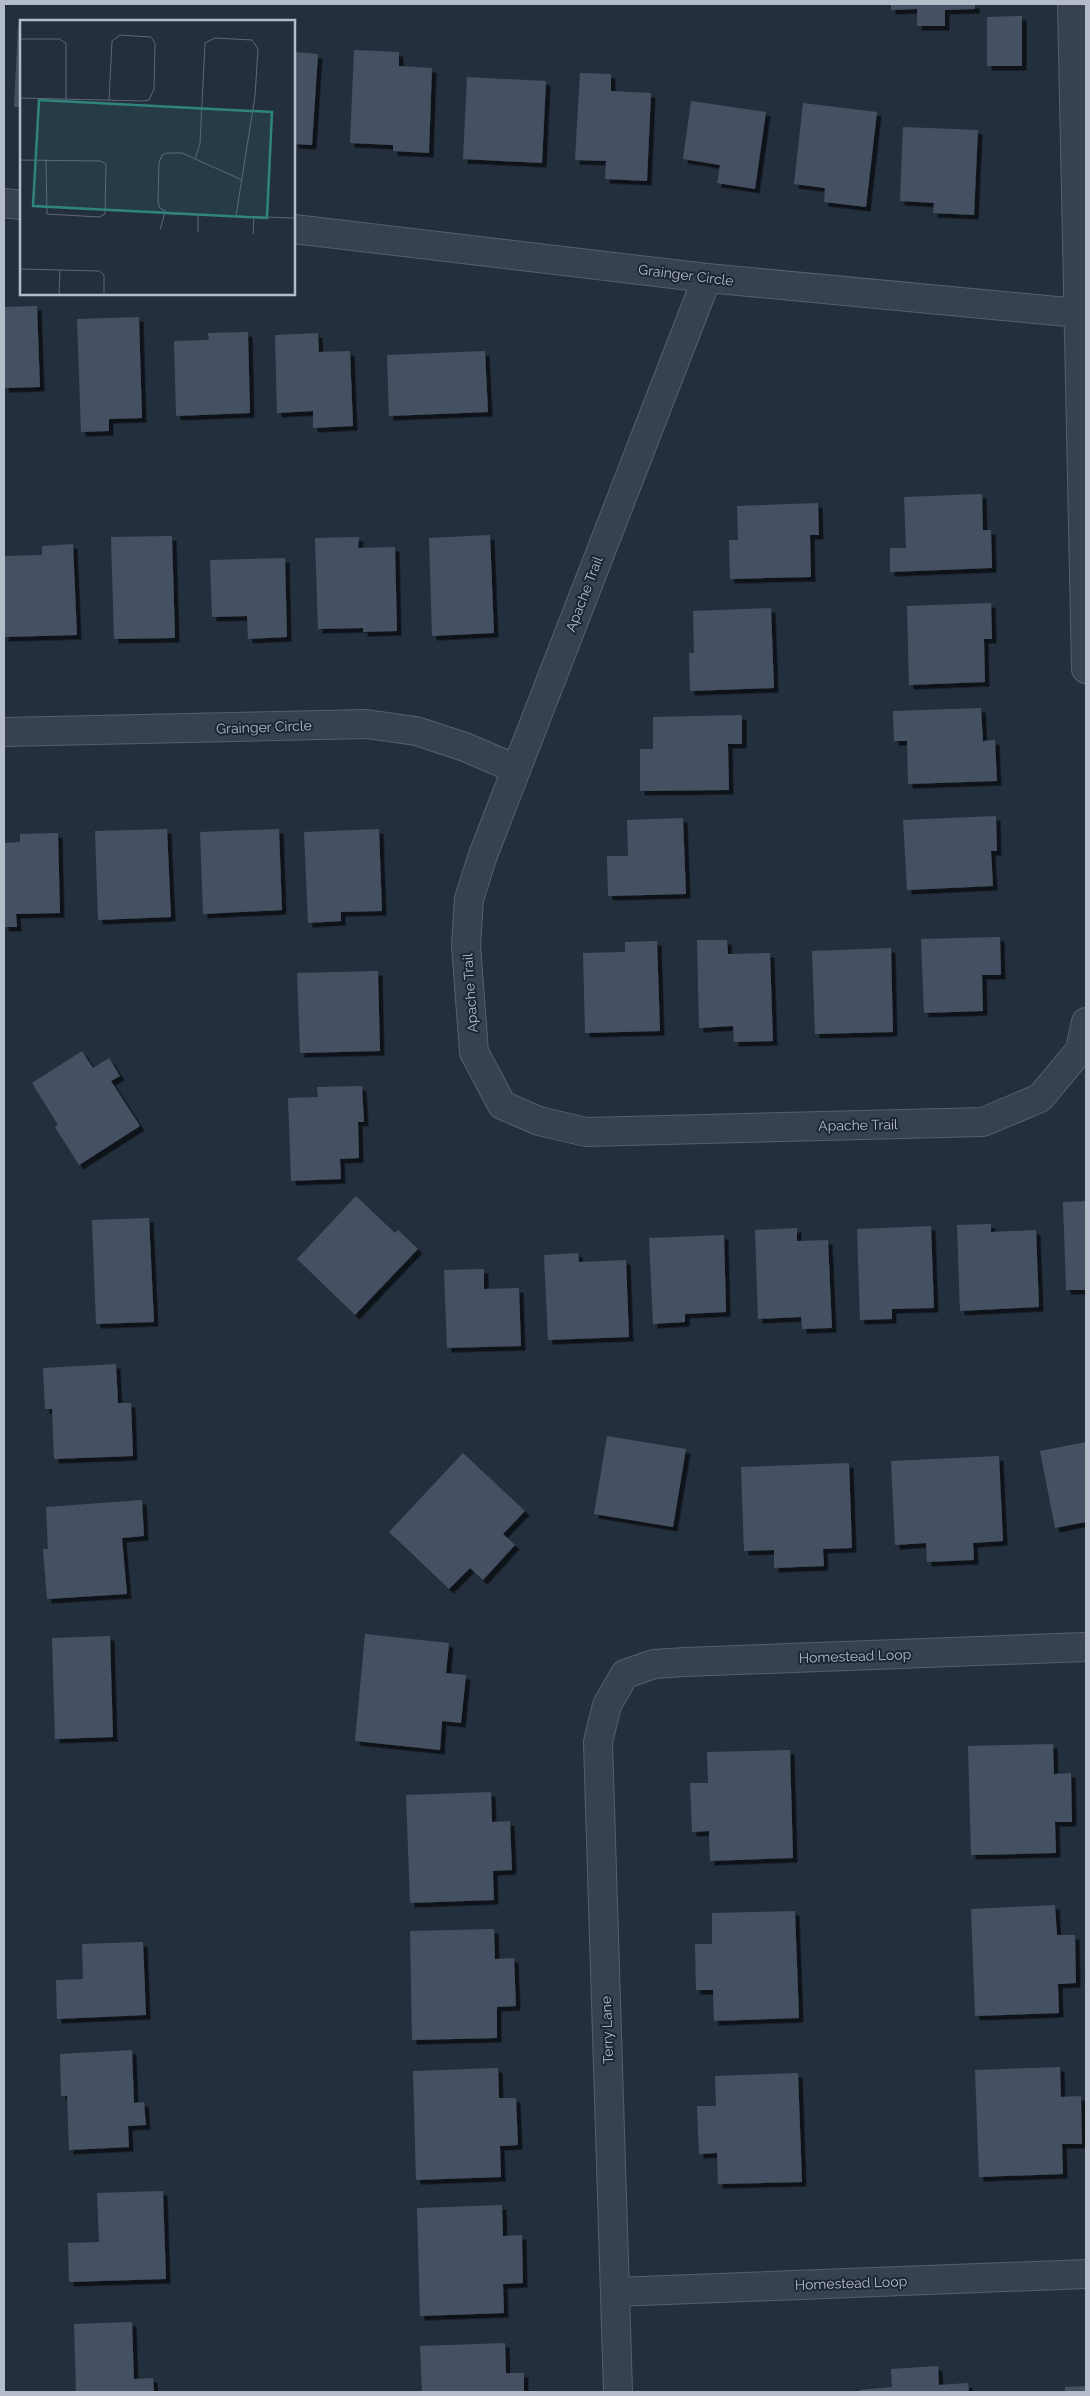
<svg xmlns="http://www.w3.org/2000/svg" width="1090" height="2396" font-family="Raleway,sans-serif">
  <style>
    .building { fill: #455162; filter: url(#shadow) }
    .lines { fill: none; stroke-linecap: round; stroke-linejoin: round }
    .minor-casing { stroke: #565f6c; stroke-width: 30 }
    .minor { stroke: #38414e; stroke-width: 28 }
    .labels { text-anchor: middle; dominant-baseline: central; stroke-width: 4; stroke-linejoin: round; paint-order: stroke }
    .street-label { font-size: 14px; fill: #b4bcc9; stroke: #1d2633 }
    .inset-road { fill: none; stroke: #5e6776; stroke-width: 1 }
    .view { fill: #308480; fill-opacity: 0.15; stroke: #308480; stroke-width: 2.5 }
    .inset-edge { fill: none; stroke: #b4bcc9; stroke-width: 2.5 }
  </style>
  <defs>
    <filter id="shadow"><feDropShadow dx="4.5" dy="4.5" stdDeviation="0" flood-color="#0009"/></filter>
  </defs>
  <rect width="100%" height="100%" fill="#242f3e"/>
  <path class="building" d="M891 4H975V9L945 10V26H917V9L891 10Z
    M1022 16V66H987V17Z
    M18 25 21 26V107H14Z
    M354 50 399 52V66L432 68 429 153 393 151V145L350 143Z
    M294 52 318 54 312 145 294 144Z
    M580 73 611 74V91L651 93 647 181 605 179 606 161 575 160Z
    M467 77 546 81 542 163 463 159Z
    M691 101 766 112 755 189 717 183 720 165 683 159Z
    M803 103 877 112 866 207 824 202 825 188 794 184Z
    M903 127 978 130 974 215 933 213 934 203 900 201Z
    M37 306 40 387 4 388V307Z
    M139 317 142 418 109 419V431L81 432 77 319Z
    M248 332 250 413 176 416 174 341 209 340 208 333Z
    M318 333 319 352 350 351 353 426 313 428V411L277 413 275 335Z
    M485 351 488 412 389 416 387 355Z
    M982 494 983 530H991L992 568 890 572V548H906L904 497Z
    M818 503 819 535H810L811 577 730 579 729 540H738L737 506Z
    M490 535 494 633 432 636 429 538Z
    M172 536 175 638 114 639 111 537Z
    M359 537 358 548 395 547 397 631 363 632V628L318 629 315 538Z
    M73 544 77 635 4 637V556L42 555V546Z
    M285 558 287 637 248 639 247 616 212 617 210 560Z
    M991 603 992 639H984L985 682 909 685 907 606Z
    M771 608 774 688 690 691 689 653H694L693 611Z
    M981 708 983 741 995 740 997 781 908 784 907 741H894L893 711Z
    M742 715V744H728L729 790 640 791V749H653V717Z
    M996 816 997 851H991L993 886 907 890 903 820Z
    M683 818 686 894 608 896 607 856H628L627 820Z
    M167 829 171 917 98 920 95 831Z
    M279 829 282 910 203 914 200 832Z
    M379 829 382 911 341 912V921L308 923 304 832Z
    M58 833 60 913 16 914 17 927H4V843L20 842V834Z
    M1000 937 1001 975H982L983 1011 924 1013 921 939Z
    M697 940H727L728 954 770 953 773 1041 734 1042 733 1026 699 1028Z
    M657 941 660 1031 585 1033 583 953 625 952V942Z
    M891 948 893 1032 815 1034 812 951Z
    M378 971 380 1051 300 1053 297 973Z
    M82 1051 93 1068 109 1058 120 1076 111 1081 140 1126 79 1165 55 1127 58 1125 32 1083Z
    M362 1086 364 1122H358L359 1158 340 1159 341 1179 291 1181 288 1098 318 1097 317 1087Z
    M356 1196 395 1233 398 1230 418 1249 355 1315 297 1259Z
    M1086 1201V1290H1066L1063 1202Z
    M149 1218 154 1322 96 1324 92 1220Z
    M991 1224V1232L1036 1230 1039 1307 960 1311 957 1225Z
    M931 1226 934 1308 892 1309V1319L860 1320 857 1229Z
    M797 1228V1241L828 1240 832 1328 802 1329 801 1317 758 1319 755 1230Z
    M724 1235 726 1312 685 1314V1322L653 1324 649 1238Z
    M578 1253 579 1262 626 1260 629 1337 548 1340 544 1255Z
    M484 1269V1289L519 1288 521 1346 447 1348 444 1270Z
    M116 1364 118 1403H131L133 1456 54 1459 52 1409H45L43 1368Z
    M607 1436 686 1449 673 1527 594 1514Z
    M1086 1442V1522L1055 1528 1040 1451Z
    M463 1453 525 1511 503 1534 515 1545 483 1580 470 1568 449 1589 389 1532Z
    M999 1456 1003 1541 973 1543 974 1560 927 1562 926 1543 895 1545 891 1461Z
    M849 1463 852 1548 823 1549 824 1566 774 1568V1550L744 1551 741 1467Z
    M142 1500 144 1536 122 1538 127 1594 47 1599 43 1549H48L46 1507Z
    M365 1634 449 1643 446 1673 466 1675 461 1723 442 1721 440 1750 355 1741Z
    M110 1636 113 1737 55 1739 52 1638Z
    M1053 1744 1054 1774 1071 1773 1072 1822H1055L1056 1853 971 1855 968 1746Z
    M790 1750 793 1858 710 1861 709 1831 692 1832 690 1783H708L707 1752Z
    M491 1792 492 1822 510 1821 512 1870 493 1871 494 1900 410 1903 406 1795Z
    M1055 1905 1057 1935H1075L1076 1983 1058 1984 1059 2013 975 2016 971 1909Z
    M795 1911 799 2018 714 2021 713 1990H696L695 1944H712V1913Z
    M494 1929 495 1959 514 1958 516 2006 497 2007V2038L412 2040 410 1931Z
    M143 1942 146 2015 57 2019 56 1980 83 1979 82 1944Z
    M132 2050 134 2103 144 2102 146 2125 128 2126 129 2147 69 2150 67 2096H61L60 2054Z
    M1060 2067 1061 2097 1081 2096 1082 2144H1062L1063 2174 979 2177 975 2070Z
    M498 2068 499 2098H516L518 2145 500 2146 501 2177 416 2180 413 2071Z
    M798 2073 802 2182 718 2184 717 2153 699 2154 697 2106H716L715 2076Z
    M163 2191 166 2279 69 2282 68 2243 99 2242 97 2193Z
    M502 2205 503 2236 522 2235 523 2283 503 2284 504 2313 420 2316 417 2208Z
    M132 2322 134 2379 153 2378 154 2392H76L74 2324Z
    M505 2343 506 2373H524V2392H422L420 2346Z
    M938 2366 939 2385 968 2383 969 2392H860V2390L892 2387 891 2369Z
    M1086 2386V2392H1065V2387Z"/>
  <g class="lines">
    <defs>
      <path id="minor" d="M1072 4 1086 669
        M4 203 21 205
        M294 229 707 278 1078 313
        M707 278 483 855 469 899 466 945 474 1052 502 1105 539 1121 586 1132 983 1122 1040 1098 1080 1050 1086 1022
        M4 732 366 724 416 731 465 747 516 769
        M615 2292 1086 2274
        M618 2392 598 1742 607 1705 625 1674 654 1664 685 1662 1086 1647"/>
    </defs>
    <use href="#minor" class="minor-casing"/>
    <use href="#minor" class="minor"/>
  </g>
  <g class="labels">
    <g class="street-label">
      <text transform="translate(686 275) rotate(7)">Grainger Circle</text>
      <text transform="translate(584 594) rotate(-69)">Apache Trail</text>
      <text transform="translate(264 727) rotate(-2)">Grainger Circle</text>
      <text transform="translate(470 993) rotate(-94)">Apache Trail</text>
      <text transform="translate(858 1125) rotate(-1)">Apache Trail</text>
      <text transform="translate(855 1656) rotate(-2)">Homestead Loop</text>
      <text transform="translate(607 2030) rotate(-92)">Terry Lane</text>
      <text transform="translate(851 2283) rotate(-2)">Homestead Loop</text>
    </g>
  </g>
  <g transform="translate(20 20)">
    <rect width="275" height="275" fill="#242f3e"/>
    <path class="inset-road" d="M0 19H39L46 23V79M0 78 123 81 129 80 134 69 135 23 131 17 100 15 92 21 89 80M175 139 180 124 185 23 195 18 232 20 238 29 235 76 216 196M0 140 80 141 86 144 85 194 79 197 27 194 26 140M222 160 162 133H147L142 135 139 143 138 182 140 188 150 194 275 198M140 210 145 192M178 212V195M233 214 234 196M0 249 79 251 84 255V275M39 275 40 250"/>
    <path class="view" d="M19 80 252 92 247 198 13 186Z"/>
    <rect width="275" height="275" class="inset-edge"/>
  </g>
  <rect width="1090" height="2396" fill="none" stroke="#b4bcc9" stroke-width="10"/>
</svg>
